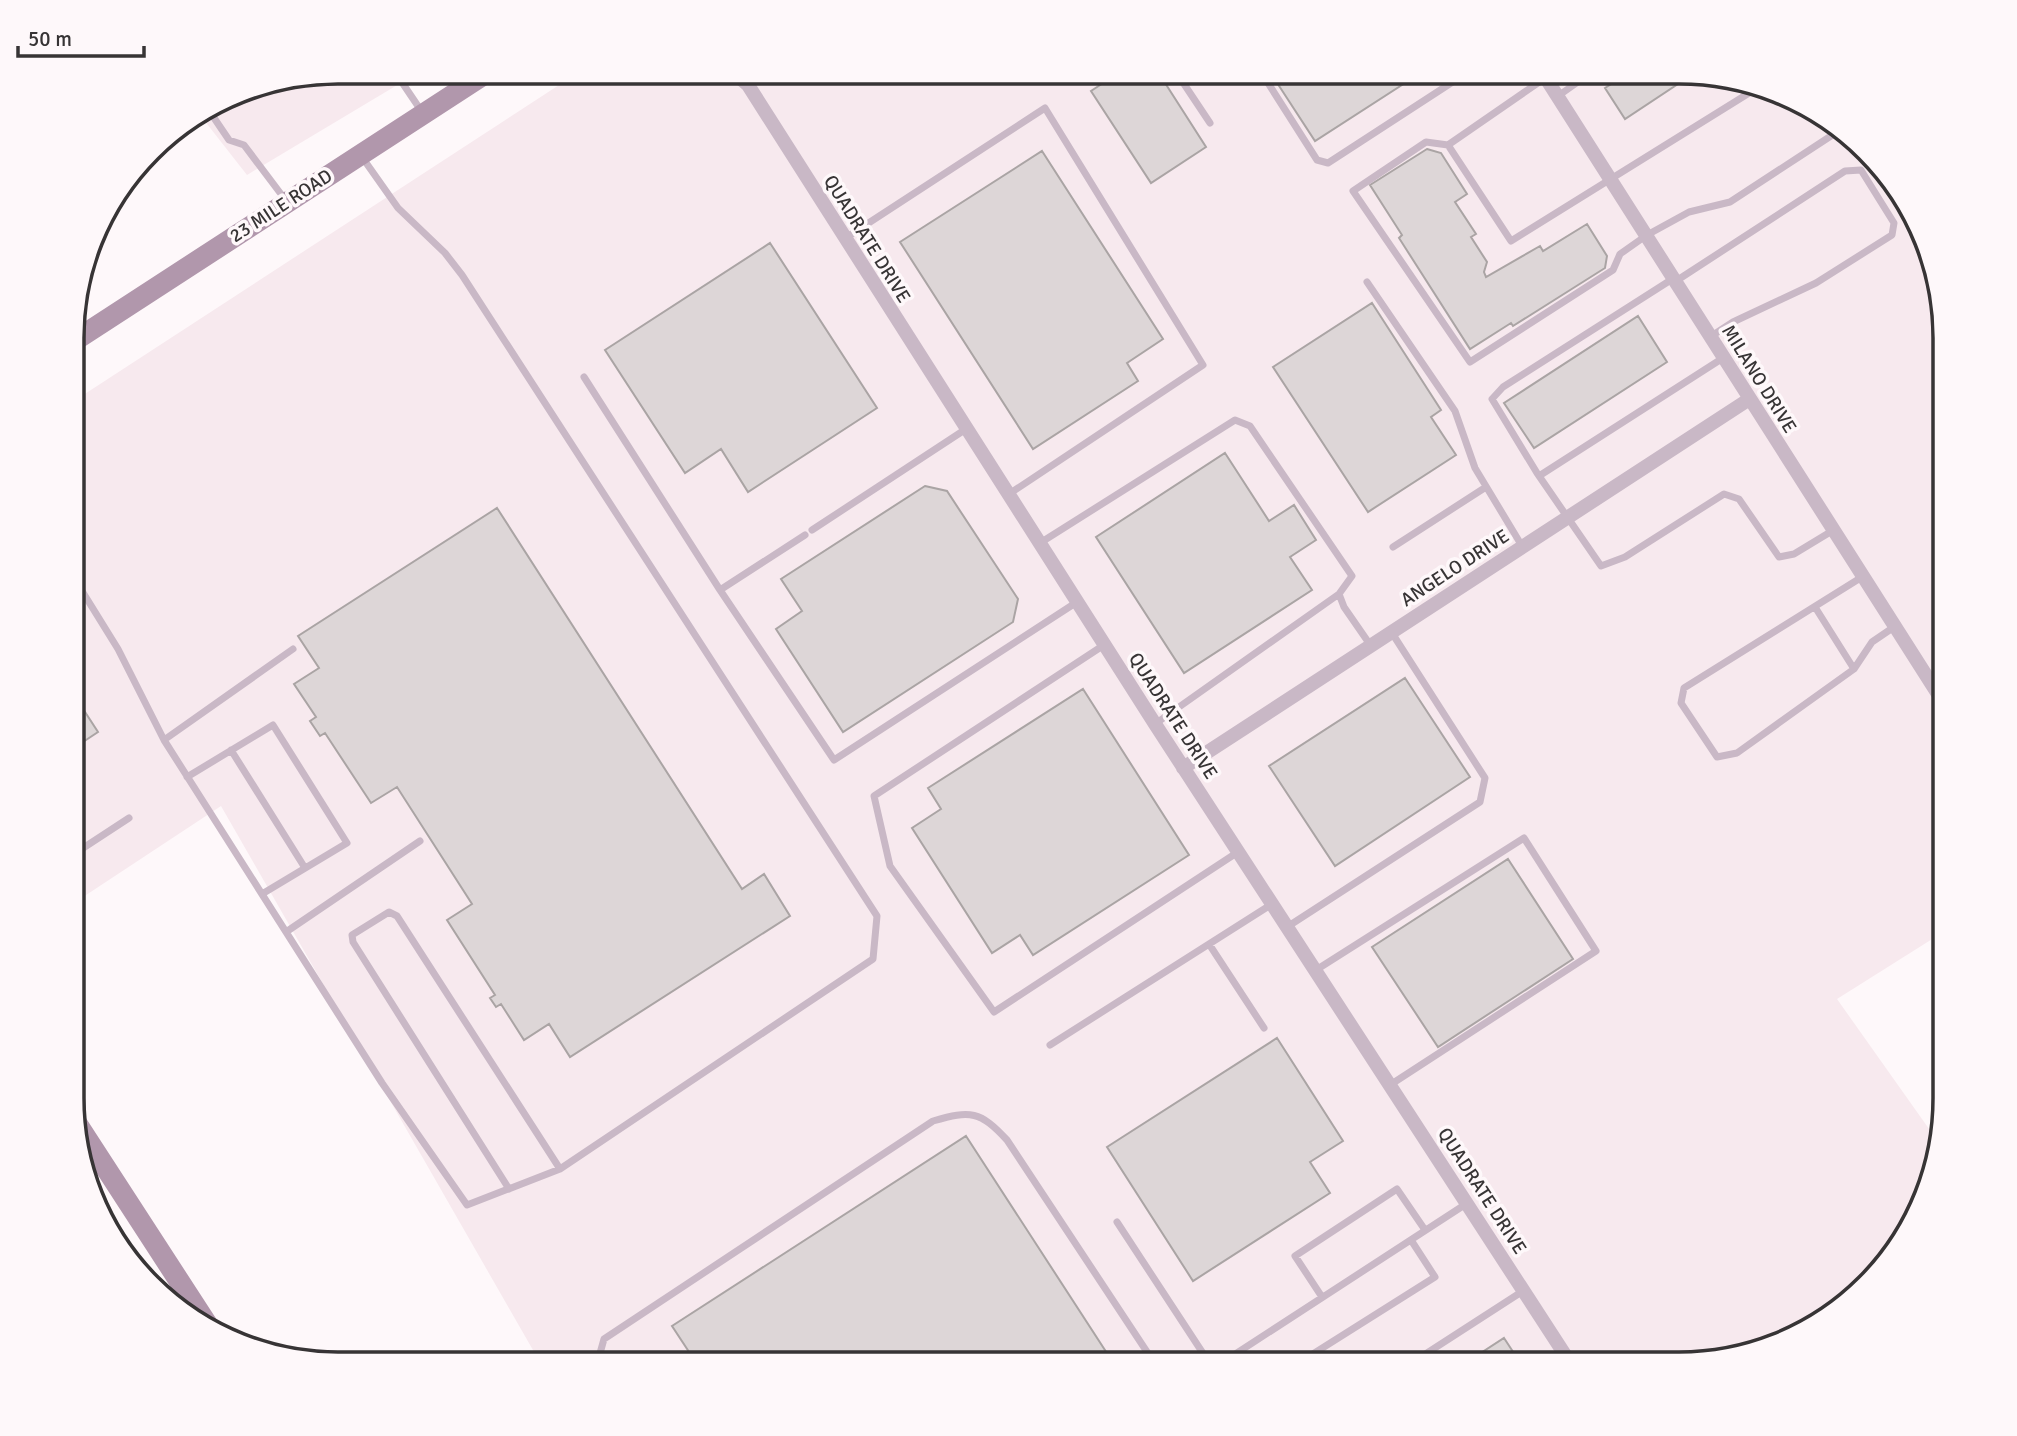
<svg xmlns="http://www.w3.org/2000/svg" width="2017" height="1436" font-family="Signika,sans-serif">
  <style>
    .built { fill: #f7e9ee }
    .building { fill: #ddd6d7; stroke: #aaa4a4; stroke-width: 2 }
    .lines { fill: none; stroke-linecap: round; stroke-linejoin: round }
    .lane { stroke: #c9b8c6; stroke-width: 7 }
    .street { stroke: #c9b8c6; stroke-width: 14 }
    .secondary { stroke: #b197ac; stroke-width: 21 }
    .labels { text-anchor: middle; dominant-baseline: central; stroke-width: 7; stroke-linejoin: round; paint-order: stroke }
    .street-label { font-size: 19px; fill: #373435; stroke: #fef8fa }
    .rim { fill: none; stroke: #373435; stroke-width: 3.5 }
  </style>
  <rect width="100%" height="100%" fill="#fef8fa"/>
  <path class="built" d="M338 72H419L247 175 200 115 236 92Z
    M579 72H1696L1765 86 1841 126 1910 205 1945 321V931L1837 999 1939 1143 1931 1184 1891 1260 1797 1337 1680 1364H541L221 806 74 903V401Z"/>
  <path class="building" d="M1120 72H1158L1206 147 1151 183 1091 91Z
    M1270 72H1422L1315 141Z
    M1621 72H1696L1625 119 1605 88 1624 76Z
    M1427 149 1441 153 1467 194 1455 202 1476 234 1471 237 1487 262 1484 272 1486 277 1540 246 1543 251 1587 224 1607 256 1605 268 1513 326 1511 323 1470 349 1399 238 1402 235 1370 185Z
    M1042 151 1163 339 1127 363 1138 381 1033 449 900 242Z
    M770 243 877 408 748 492 721 449 685 473 605 350Z
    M1372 303 1441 410 1431 417 1456 455 1368 512 1273 367Z
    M1638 316 1667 362 1534 448 1504 403Z
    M1225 453 1269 521 1294 505 1316 540 1290 557 1312 590 1184 673 1096 537Z
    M925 486 947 491 1018 599 1013 622 843 732 776 629 802 611 781 579Z
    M497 508 742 889 764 874 790 916 570 1057 549 1024 524 1040 501 1004 496 1007 490 998 495 995 447 920 472 904 397 787 371 803 325 733 320 736 310 721 316 717 294 684 319 668 298 636Z
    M1405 678 1470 777 1335 866 1269 766Z
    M1083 689 1189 855 1033 955 1020 935 992 953 912 828 941 809 928 788Z
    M74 695 98 732 74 748Z
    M1508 859 1573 959 1438 1047 1372 947Z
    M1277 1038 1343 1141 1310 1162 1330 1193 1193 1281 1107 1147Z
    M966 1136 1114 1364H697L672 1326Z
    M1504 1338 1521 1364H1464Z"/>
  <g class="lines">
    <path class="lane" d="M395 72 422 112
      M1176 72 1210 123
      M1261 72 1317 160 1328 163 1468 72
      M1545 78 1448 145 1426 142 1353 191 1470 362 1613 270 1620 254 1647 235 1689 212 1730 202 1837 132 1830 121
      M1558 96 1592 72
      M208 109 229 140 244 145 287 202
      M1448 145 1511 241 1762 85
      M844 239 1045 108 1203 365 1009 494
      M1674 278 1503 387 1492 399 1537 473 1601 566 1625 557 1724 494 1739 499 1779 557 1794 554 1832 531
      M1676 281 1845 171 1861 170 1894 223 1892 235 1816 283 1733 322 1710 337
      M1367 282 1455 411 1475 468 1522 546
      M584 377 720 590
      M1539 476 1723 358
      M812 530 966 429
      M805 535 720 590 834 760 1077 602
      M1040 543 1235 420 1250 426 1352 576 1339 594 1344 607 1371 646
      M1393 547 1486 487
      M1862 577 1684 688 1681 703 1717 757 1737 753 1854 669 1872 642 1894 627
      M74 578 118 649 164 740 382 1083 467 1205 560 1169 873 959 877 916 462 275 445 253 398 208 362 157
      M1815 607 1854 669
      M1104 645 874 796 890 866 994 1012 1238 852
      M1155 724 1339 594
      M164 740 293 649
      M231 750 305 868
      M187 777 273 725 347 843 262 894
      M74 854 129 818
      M1287 927 1480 802 1485 778 1392 633
      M286 932 420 841
      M1209 944 1264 1028
      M1316 970 1524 838 1596 951 1390 1085
      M1050 1045 1272 904
      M509 1189 353 942 352 935 389 912 397 916 560 1169
      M1117 1222 1210 1364
      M1322 1297 1295 1256 1397 1189 1425 1230
      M597 1364 604 1339 933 1121C971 1110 980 1111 1007 1140L1155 1364
      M1220 1364 1466 1204
      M1297 1364 1435 1277 1411 1240
      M1410 1364 1523 1291"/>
    <path class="street" d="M733 72 748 85 744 72
      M1542 72 1945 705
      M748 85 1155 724 1571 1364
      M1183 768 1748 400"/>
    <path class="secondary" d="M74 341 488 72
      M74 1119 209 1327"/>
  </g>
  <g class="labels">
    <g class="street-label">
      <text transform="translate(281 206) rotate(-33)">23 MILE ROAD</text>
      <text transform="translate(867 239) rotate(58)">QUADRATE DRIVE</text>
      <text transform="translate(1759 379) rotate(58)">MILANO DRIVE</text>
      <text transform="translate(1455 568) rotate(-33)">ANGELO DRIVE</text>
      <text transform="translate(1173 716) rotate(57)">QUADRATE DRIVE</text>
      <text transform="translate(1482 1191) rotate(57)">QUADRATE DRIVE</text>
    </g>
  </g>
  <path d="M0 0H2017V1436H0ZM338 84H1679A254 254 0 0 1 1933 338V1098A254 254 0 0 1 1679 1352H338A254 254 0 0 1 84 1098V338A254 254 0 0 1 338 84Z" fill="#fef8fa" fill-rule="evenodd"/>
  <path class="rim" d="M338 84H1679A254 254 0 0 1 1933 338V1098A254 254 0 0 1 1679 1352H338A254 254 0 0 1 84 1098V338A254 254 0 0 1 338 84Z"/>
  <path d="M18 46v10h126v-10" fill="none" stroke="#373435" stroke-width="3.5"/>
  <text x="28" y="46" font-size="21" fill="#373435" stroke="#fef8fa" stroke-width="5" paint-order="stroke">50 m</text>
</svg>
